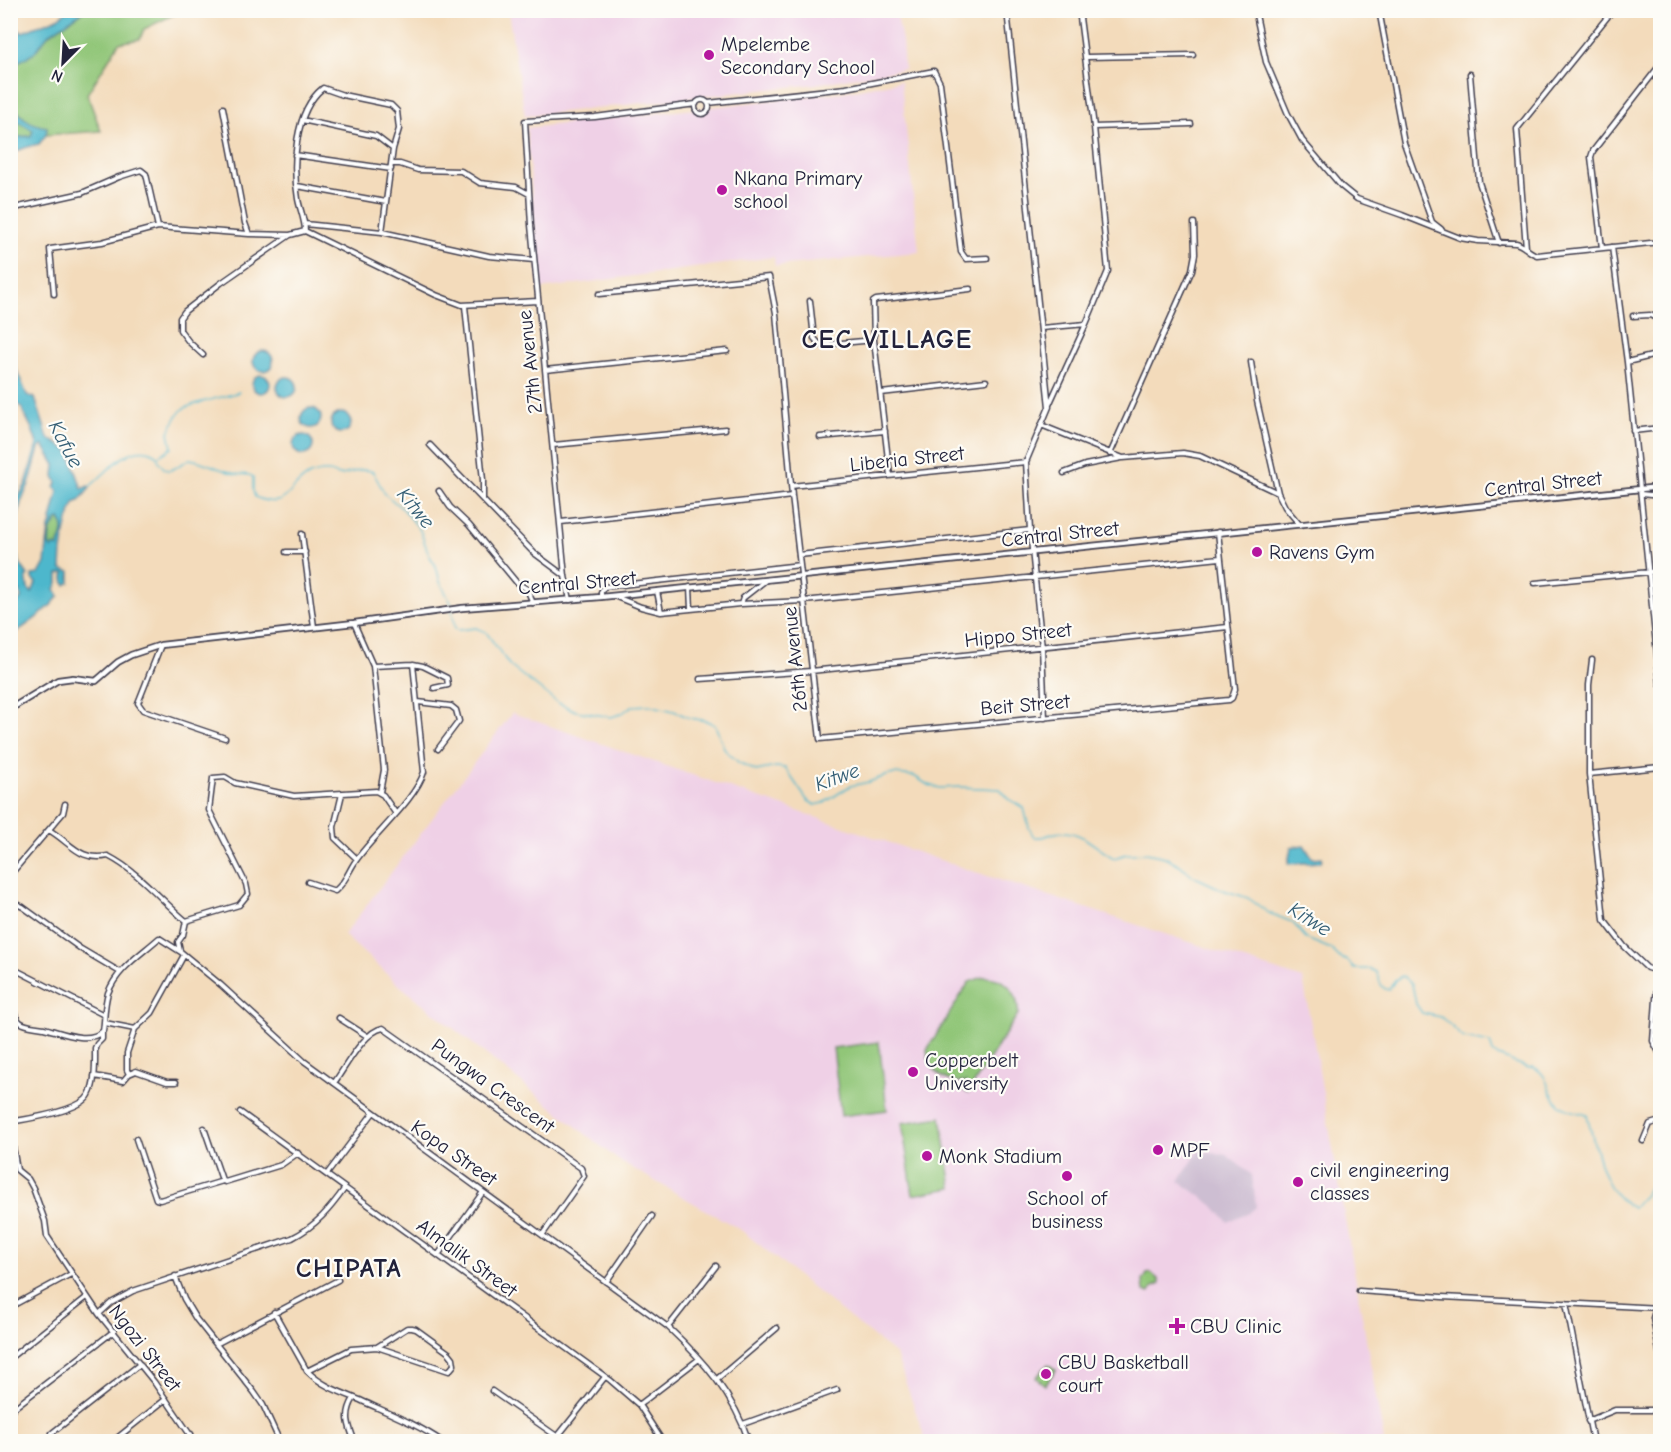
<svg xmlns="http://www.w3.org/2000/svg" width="1671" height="1452" font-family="'Comic Neue',sans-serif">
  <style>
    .built { fill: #efd0e6 }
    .industrial { fill: #cdbed2 }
    .green { fill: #91c678; stroke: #5a745a; stroke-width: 1.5 }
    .water { fill: #4eb7cc; stroke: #386c84; stroke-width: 1.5; fill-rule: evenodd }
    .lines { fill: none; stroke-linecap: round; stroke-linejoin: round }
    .stream { stroke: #4eb7cc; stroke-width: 1.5 }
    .minor-casing { stroke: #413e4e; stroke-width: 7 }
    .tertiary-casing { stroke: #413e4e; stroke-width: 8 }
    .minor { stroke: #fff; stroke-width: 4 }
    .tertiary { stroke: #fff; stroke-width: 4.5 }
    .poi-dot { fill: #b5179e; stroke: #fdfcf7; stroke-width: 2 }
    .labels { text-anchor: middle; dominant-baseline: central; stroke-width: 4.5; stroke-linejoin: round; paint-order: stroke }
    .poi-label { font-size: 20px; fill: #22223b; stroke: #fdfcf7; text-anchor: start }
    .street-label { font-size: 20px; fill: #22223b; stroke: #fdfcf7 }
    .water-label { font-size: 21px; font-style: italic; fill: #345e75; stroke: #fdfcf7 }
    .district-label { font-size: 26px; font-weight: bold; letter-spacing: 1.5px; fill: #22223b; stroke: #fdfcf7 }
  </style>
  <rect width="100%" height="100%" fill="#fdfcf7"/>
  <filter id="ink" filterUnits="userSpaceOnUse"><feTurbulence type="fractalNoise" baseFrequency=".0167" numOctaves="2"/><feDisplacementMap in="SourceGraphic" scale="12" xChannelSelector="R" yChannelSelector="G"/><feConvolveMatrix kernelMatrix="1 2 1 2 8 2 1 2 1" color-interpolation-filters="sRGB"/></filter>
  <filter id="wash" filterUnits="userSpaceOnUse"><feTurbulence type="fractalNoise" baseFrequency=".008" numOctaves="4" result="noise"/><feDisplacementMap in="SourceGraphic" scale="24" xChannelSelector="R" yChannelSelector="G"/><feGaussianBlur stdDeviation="1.35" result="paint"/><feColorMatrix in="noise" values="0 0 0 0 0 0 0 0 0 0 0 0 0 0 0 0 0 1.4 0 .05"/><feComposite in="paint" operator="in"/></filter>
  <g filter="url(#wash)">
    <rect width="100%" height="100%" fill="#f3dbbb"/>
    <path class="built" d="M508 11H896L902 40 904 69 816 84 525 116Z
      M901 81 919 252 775 266 774 257 539 289 527 128 844 92Z
      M512 713 969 870 1303 979 1384 1441H926L896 1355 741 1230 618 1160 398 984 344 935Z"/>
    <path class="industrial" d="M1199 1151 1226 1155 1252 1175 1256 1207 1249 1213 1228 1222 1213 1205 1179 1181Z"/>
    <path class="green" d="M84 11H181L144 29 140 39 119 43 87 94 101 131 46 135 47 127 37 126 25 120 13 105 11 99V72L14 64 33 54 49 34Z
      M10 114 20 123 33 130 31 136 19 137 11 141Z
      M60 518C67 528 62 538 57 547L52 549 49 545 50 531 56 523 55 521Z
      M983 977C1005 976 1019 992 1018 1014L968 1093 961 1089 966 1082C944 1084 929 1071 927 1050L969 982Z
      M879 1042 887 1110 841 1116 833 1048Z
      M941 1117 952 1188 913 1195 902 1123Z
      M1151 1273 1159 1280 1160 1284 1153 1287 1149 1293 1144 1291 1143 1281 1147 1274Z
      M1048 1364 1056 1370 1045 1385 1036 1378Z"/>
    <path class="water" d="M67 11H84L49 34 33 54 14 64 11 72V31L20 30V33L56 19Z
      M10 99C17 115 30 125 47 127L46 135 39 144C26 146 22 150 11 153V141L19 137 31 136 33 130 20 123 11 114Z
      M11 349 14 353 15 366 27 395 35 398 48 438 69 451 82 489 88 486 90 488 79 501 74 503C66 524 61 547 61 569L70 572V582L66 585 64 583V573L58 574V583L55 589 59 596C45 614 28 623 11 636V608L21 599 20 591 16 589 18 586 14 579 11 542 21 565 28 575 26 577 28 586 27 587 32 593 36 583 32 579V575L39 574 45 563 49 527 52 523 51 520 58 491 55 488 57 482 54 476 55 465 43 445 39 448 30 482 21 502 15 531 11 534 17 499 26 484 37 444 32 429 21 407 11 399ZM60 519C66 528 62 538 58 547L54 545 52 549 49 545 50 531 56 523 55 521Z
      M253 361a10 10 0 1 1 20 0a10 10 0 1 1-20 0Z
      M252 384a9 9 0 1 1 18 0a9 9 0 1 1-18 0Z
      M277 387a10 10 0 1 1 20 0a10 10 0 1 1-20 0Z
      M301 418a10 10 0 1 1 20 0a10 10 0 1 1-20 0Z
      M331 423a10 10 0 1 1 20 0a10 10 0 1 1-20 0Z
      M293 445a10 10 0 1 1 20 0a10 10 0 1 1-20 0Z
      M1304 845 1312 858 1322 857 1321 862 1288 864 1291 847Z"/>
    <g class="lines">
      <path class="stream" d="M157 457 172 448 169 432C172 426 176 415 182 410 191 402 224 398 239 392
        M89 487C106 474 131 438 156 455 167 480 171 469 190 459 206 462 220 470 236 474 243 476 248 472 253 477V491L255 497C290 512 287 486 310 475 315 473 324 471 329 472 334 472 336 476 342 475 352 473 362 467 373 472L385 494 405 511 420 530 429 555 436 566 440 582 451 603 455 629 458 630 476 628 486 632 510 666 558 703 576 711 611 717 621 714 632 706 649 705 674 711 690 718 707 721 715 725 725 750 738 762 756 771 776 767 785 768 807 800 815 805 824 803 850 786 869 782 885 776 894 774 914 776 928 785 940 788 960 787 1000 789 1009 799 1024 808 1029 828 1034 837C1044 839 1052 832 1062 832 1082 831 1097 849 1114 858L1127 854 1147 853 1165 857 1180 865 1193 876 1223 890 1248 898 1269 913 1292 922 1307 939 1331 949 1340 958 1348 961 1354 969H1370L1376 972C1381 979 1378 988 1389 990L1395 980 1402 976 1412 984 1416 1004 1422 1013 1441 1017 1464 1038 1490 1043 1493 1052 1498 1056 1529 1068 1533 1067C1550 1074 1546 1093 1560 1105 1567 1111 1579 1112 1587 1115 1595 1144 1603 1197 1633 1207L1645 1195 1648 1188 1660 1183"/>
    </g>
  </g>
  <g filter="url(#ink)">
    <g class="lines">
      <defs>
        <path id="minor" d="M1007 10 1049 407 1026 462 1030 530 1042 648 1045 718
          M1255 10 1266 62 1288 114 1302 140 1341 186 1357 199 1402 215 1460 238 1478 241 1516 243C1524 245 1529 253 1537 255L1660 242
          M1379 10 1404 143 1432 222 1441 229
          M1087 57 1193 55
          M1470 74 1479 182 1499 243
          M695 107a7 7 0 1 1 14 0a7 7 0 1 1-14 0Z
          M708 103 846 88 934 71 940 83 961 252 966 259 987 258
          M223 108 245 223 249 234
          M302 120 376 136 393 149
          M1094 127 1191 124
          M295 155 391 169
          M391 164H400L418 170 461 171 480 183 516 187 529 194
          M297 186 386 202
          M10 209 82 193 119 177 141 170 146 174 158 227
          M305 224 382 232 489 256 534 260
          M305 231C305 220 300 210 298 199 292 165 294 111 323 88L343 95 391 105 397 111 399 129 393 149 382 232
          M1612 247 1627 362 1660 684
          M1526 248 1517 129 1613 10
          M1602 248 1591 157 1593 151 1660 65
          M54 294 50 249 102 242 158 227 249 234 290 235 305 231 436 295 462 305 538 301
          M599 294 769 277 776 313 792 496 820 739 1229 700 1232 698 1235 689 1218 532
          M810 301 814 338 820 345 874 340
          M465 306 483 480V499
          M1633 316 1650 315 1660 320
          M1041 328 1086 324 1108 271 1094 127 1079 10
          M203 355 189 342 180 330V318L185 311 221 283 290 235
          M1251 362 1257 401 1278 493 1285 507 1300 525
          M1627 362 1660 354
          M545 370 727 351
          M881 393 986 381
          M1049 405 1086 324
          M1041 425 1123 458 1183 453 1200 456 1278 493
          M1633 431 1660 428
          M820 437 885 431
          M430 445 534 553 565 576
          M553 445 725 429
          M1110 454 1192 270 1195 254 1194 223
          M1064 473 1085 465 1122 458
          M890 476 874 340 873 302 876 300 970 289
          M791 486 1026 462
          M439 491 450 507 469 525 517 583 527 589 533 603
          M1641 494 1660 496
          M561 522 792 496
          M302 534 314 627
          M286 552H305
          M799 555 1030 530
          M766 580 743 598 741 604 804 601 1220 558
          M1535 583 1660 571
          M690 587 691 609
          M657 591 661 612
          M614 596 641 607 661 612 740 604
          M601 597V592L604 587 800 565
          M570 600 565 576 531 225 525 121 595 117 696 104
          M161 645 138 703 143 710 225 738
          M1592 660 1589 685V774L1604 920 1624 946 1647 968 1660 972
          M413 664 423 666 447 678 448 685 434 688
          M373 666 384 770 380 792
          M700 679 811 671 1228 627
          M418 702 451 706 456 710 459 721 438 749
          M1589 774 1660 767
          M342 794 334 827 335 838 357 859
          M49 830C71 843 80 862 108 856 139 872 160 899 186 921
          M10 875 63 813 65 804
          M308 882 335 891 339 887C347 879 350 868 357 859 374 835 416 799 424 772L413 664 373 666 354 623
          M10 901 23 907 81 949 120 972
          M186 921 239 905 248 894 246 884 209 810 213 778 225 777 235 783 294 796 376 791 383 795 396 814
          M180 951 178 942 183 935 186 921
          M10 967 104 1015
          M1658 972 1653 1041 1660 1054
          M10 1000C13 1007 15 1018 20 1022 26 1027 36 1026 44 1028 60 1032 88 1045 103 1031 105 1018 104 1006 108 993 117 969 140 955 159 938L181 952 221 985 304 1061 668 1327C703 1360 734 1395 749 1442
          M339 1018 367 1036
          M105 1023 135 1029
          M94 1076 123 1081 129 1074
          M176 1082H167L136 1071 129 1074 127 1070V1053L135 1029 152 1013 184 955
          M334 1083C345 1068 364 1031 383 1028L581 1168 584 1176 543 1234
          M240 1112 610 1380 639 1405 663 1442
          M10 1122C28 1119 81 1111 89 1095 96 1083 95 1062 95 1048L97 1044 102 1039V1034
          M204 1128 222 1180 225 1182 281 1165 298 1153
          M10 1129 17 1170 28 1179 33 1188 45 1221 47 1236 99 1314 154 1382 195 1442
          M136 1139 156 1199 160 1200 223 1181
          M1643 1141 1650 1124 1660 1121
          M327 1174 373 1113
          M438 1255 483 1192
          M175 1276 184 1299 196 1319 254 1392 263 1405 280 1442
          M606 1282 652 1216
          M1359 1291 1442 1297 1660 1308
          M1566 1303 1593 1442
          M10 1307 71 1274
          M1656 1308 1653 1318 1660 1357
          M274 1312 307 1371C322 1386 340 1392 360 1400 388 1413 417 1424 443 1442
          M99 1314 111 1303 133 1291 292 1238C316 1226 330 1209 345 1188
          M668 1327 716 1266
          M216 1344 338 1280
          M10 1358 87 1297
          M307 1371 351 1349 377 1347 449 1371 454 1365 453 1358 449 1353 416 1329 412 1328H407L377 1347
          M717 1379 777 1328
          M492 1391 565 1442
          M354 1398C344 1414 348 1425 355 1442
          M639 1405 699 1359
          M10 1411 114 1331
          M1588 1421 1615 1410H1660
          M743 1424 837 1390
          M52 1433 140 1364
          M558 1436 605 1377
          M112 1442 166 1399
          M181 1442 191 1434"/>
        <path id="tertiary" d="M10 709 58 680 73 678 96 681 118 662 131 655 161 645 354 623 462 608 601 597 1660 487"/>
      </defs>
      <use href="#minor" class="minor-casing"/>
      <use href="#tertiary" class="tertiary-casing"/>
      <use href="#minor" class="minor"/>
      <use href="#tertiary" class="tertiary"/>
    </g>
  </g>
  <g class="poi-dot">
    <circle cx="709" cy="55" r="6"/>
    <circle cx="722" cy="190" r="6"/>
    <circle cx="1257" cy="552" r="6"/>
    <circle cx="913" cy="1072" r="6"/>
    <circle cx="1158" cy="1150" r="6"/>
    <circle cx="927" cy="1156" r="6"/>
    <circle cx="1067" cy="1176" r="6"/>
    <circle cx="1298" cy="1182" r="6"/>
    <path d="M1174 1317h6v6h6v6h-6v6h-6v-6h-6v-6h6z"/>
    <circle cx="1046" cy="1374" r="6"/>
  </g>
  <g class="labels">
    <g class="poi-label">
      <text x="721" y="44">Mpelembe<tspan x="721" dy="23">Secondary School</tspan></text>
      <text x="734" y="178">Nkana Primary<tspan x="734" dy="23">school</tspan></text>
      <text x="1269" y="552">Ravens Gym</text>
      <text x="925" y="1060">Copperbelt<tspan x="925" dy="23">University</tspan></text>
      <text x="1170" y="1150">MPF</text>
      <text x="939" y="1156">Monk Stadium</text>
      <text x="1310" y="1170">civil engineering<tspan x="1310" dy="23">classes</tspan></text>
      <text x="1067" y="1198" text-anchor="middle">School of<tspan x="1067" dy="23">business</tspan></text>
      <text x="1190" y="1326">CBU Clinic</text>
      <text x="1058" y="1362">CBU Basketball<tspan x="1058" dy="23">court</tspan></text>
    </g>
    <g class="street-label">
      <text transform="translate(530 362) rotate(-96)">27th Avenue</text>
      <text transform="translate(907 459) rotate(-6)">Liberia Street</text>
      <text transform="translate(1543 484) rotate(-6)">Central Street</text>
      <text transform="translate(1060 534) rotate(-6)">Central Street</text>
      <text transform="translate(577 583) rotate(-5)">Central Street</text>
      <text transform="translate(1018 635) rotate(-6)">Hippo Street</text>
      <text transform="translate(795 659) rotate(-96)">26th Avenue</text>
      <text transform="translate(1025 705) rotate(-5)">Beit Street</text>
      <text transform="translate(493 1086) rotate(36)">Pungwa Crescent</text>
      <text transform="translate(454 1153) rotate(35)">Kopa Street</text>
      <text transform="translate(467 1258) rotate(36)">Almalik Street</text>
      <text transform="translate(145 1348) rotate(52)">Ngozi Street</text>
    </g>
    <g class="water-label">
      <text transform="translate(66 444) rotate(62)">Kafue</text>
      <text transform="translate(416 508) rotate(51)">Kitwe</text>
      <text transform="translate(837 777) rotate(-20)">Kitwe</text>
      <text transform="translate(1310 919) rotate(32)">Kitwe</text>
    </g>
    <g class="district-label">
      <text x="887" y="340">CEC VILLAGE</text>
      <text x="349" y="1269">CHIPATA</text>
    </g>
  </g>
  <rect width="1671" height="1452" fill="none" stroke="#fdfcf7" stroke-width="36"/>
  <g transform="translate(63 63) rotate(204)" stroke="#fdfcf7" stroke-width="4.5" paint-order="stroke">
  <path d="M0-4.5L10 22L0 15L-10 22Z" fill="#22223b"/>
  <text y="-9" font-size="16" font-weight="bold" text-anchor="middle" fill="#22223b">N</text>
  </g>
</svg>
